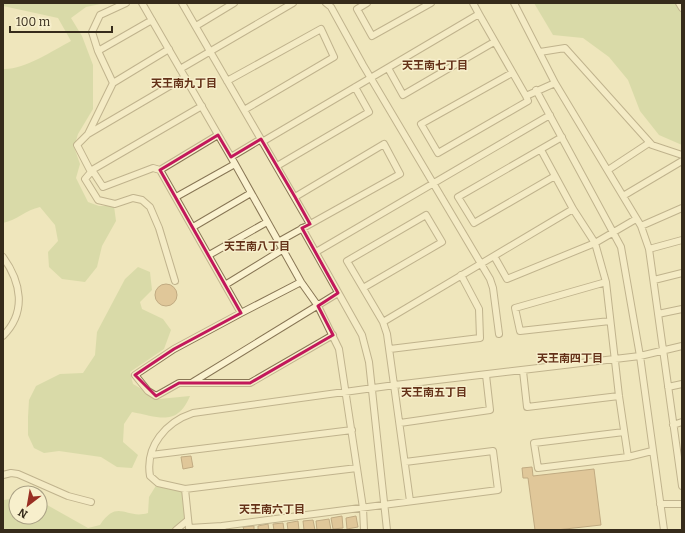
<svg xmlns="http://www.w3.org/2000/svg" width="685" height="533" font-family="Bitter,'Noto Sans JP',serif">
  <style>
    .green { fill: #bfcd90 }
    .building { fill: #cfa370; stroke: #88623a }
    .lines { fill: none; stroke-linecap: round; stroke-linejoin: round }
    .street-casing { stroke: #887655; stroke-width: 8 }
    .street { stroke: #faf2d0; stroke-width: 6 }
    .marked { fill: none; stroke: #c2185b; stroke-width: 3; stroke-linejoin: round }
    .labels { text-anchor: middle; dominant-baseline: central; stroke-width: 3; stroke-linejoin: round; paint-order: stroke }
    .neighbourhood-label { font-size: 11px; font-weight: bold; fill: #643118; stroke: #f7efcc }
  </style>
  <rect width="100%" height="100%" fill="#efe6bc"/>
  <path class="green" d="M3 3H105L86 7 71 18 82 36 93 65V109L78 134 74 147 80 164 76 178 88 202 99 206H114L116 221 102 246 97 267 85 282 62 279 49 267 48 252 58 241 55 225 40 207C26 210 17 220 3 223V69C24 70 52 51 71 41L58 18 3 6Z
    M534 3H682V145L659 135 640 111 628 80 609 57 583 38 553 35Z
    M138 267 150 272 152 290 140 302 142 309 163 319 171 330 164 349 130 372 133 384 159 399 190 396C177 427 159 417 132 412L124 424 123 442 138 455 132 468 117 467 101 457 59 451 44 453 34 448 28 435V417L29 400 36 386 60 374 83 373 95 355 97 332 125 279Z
    M157 484 182 492 185 519 178 530H3L4 500 16 498V517H40V501L88 528 100 525C118 498 126 520 148 513L149 497Z"/>
  <path class="building" d="M155 295a11 11 0 1 1 22 0a11 11 0 1 1-22 0Z
    M191 456 193 467 183 469 181 457Z
    M532 467 533 476 594 469 601 525 556 530H535L528 478H523L522 468Z
    M342 516 343 528 333 529 331 518Z
    M356 516 358 527 347 529 346 518Z
    M329 519 331 530H317L316 521Z
    M313 520 315 530H304L303 521Z
    M298 521 299 530H288L287 523Z
    M283 523 284 530H274L273 524Z
    M268 524 269 530H258V526Z
    M254 526V530H244L243 527Z"/>
  <g class="lines">
    <defs>
      <path id="street" d="M142 3 235 164 301 282 318 306 339 349 363 508 364 530
        M182 3 310 224
        M326 3 331 7 363 65 490 279 493 288 499 334
        M367 3 357 9 372 36 431 3
        M473 3 479 14
        M514 3 555 83 641 226 649 249 682 486
        M679 3 682 8
        M196 26 234 3
        M98 51 152 20
        M540 52 565 48 652 145 682 155
        M388 68 403 95 494 42
        M180 69 293 3
        M512 73 421 124 438 153 528 101 526 96
        M185 77 88 134 77 145 91 172 92 170 103 187 153 168 160 170 241 313 174 349 135 375 148 391 156 396 179 383H250L333 335
        M227 81 321 29 334 57 244 110
        M113 83 169 49
        M536 90 621 247 640 356 664 530
        M88 134 113 83 98 51 92 32 100 15 126 3
        M262 142 479 14 526 96 555 83
        M541 150 573 209 595 243 606 282 619 396 628 457
        M231 157 261 139
        M277 166 369 112 355 87
        M92 170 202 106
        M160 170 218 135
        M608 170 649 143
        M91 172 85 179 98 200 115 204 133 198 142 200 150 207 159 228 175 281
        M555 176 474 223 458 197 562 137
        M623 196 682 161
        M176 197 235 164
        M641 226 682 208
        M193 227 251 193
        M302 228 362 335 369 362 387 530
        M278 242 400 174 384 144 295 197
        M649 249 682 240
        M316 252 550 115
        M209 255 267 222
        M494 256 507 279 595 243 636 219
        M3 257C21 282 27 312 3 336
        M654 280 682 273
        M606 282 515 308 520 331 610 321
        M225 285 282 250
        M363 288 442 242 426 215 347 261 383 322 387 334 410 501
        M241 313 301 282
        M658 314 682 309
        M383 322 573 209
        M390 349 480 338 479 309 461 275
        M523 371 527 407 619 396
        M193 382 338 293
        M668 387 682 384
        M400 423 490 410 486 375
        M673 425 682 422
        M624 432 534 443 538 468 628 457 652 451
        M151 455 352 430
        M357 468 185 489 158 483 150 476C145 446 166 422 193 413L395 385 640 356 682 346
        M3 475 11 473 18 474 68 496 91 502
        M185 489 189 528 222 526 223 530
        M660 504H682
        M222 526 498 490 493 451 405 462
        M176 530 188 520"/>
    </defs>
    <use href="#street" class="street-casing"/>
    <use href="#street" class="street"/>
  </g>
  <path d="M0 0H685V533H0ZM218 135 231 157 261 139 295 197 310 224 302 228 338 293 318 306 333 335 250 383H179L156 396 135 375 174 349 241 313 160 170Z" fill="#efe6bc" fill-opacity=".55" fill-rule="evenodd"/>
  <path class="marked" d="M218 135 231 157 261 139 295 197 310 224 302 228 338 293 318 306 333 335 250 383H179L156 396 135 375 174 349 241 313 160 170Z"/>
  <g class="labels">
    <g class="neighbourhood-label">
      <text x="435" y="65">天王南七丁目</text>
      <text x="184" y="83">天王南九丁目</text>
      <text x="257" y="246">天王南八丁目</text>
      <text x="570" y="358">天王南四丁目</text>
      <text x="434" y="392">天王南五丁目</text>
      <text x="272" y="509">天王南六丁目</text>
    </g>
  </g>
  <rect width="685" height="533" fill="none" stroke="#362b1b" stroke-width="8"/>
  <g transform="translate(28 505) rotate(211)"><circle r="19" fill="#f7efcc" stroke="#aaa185"/>
  <path d="M0-3L7 15L0 10L-7 15Z" fill="#992f23"/>
  <text y="-6" font-size="11" font-weight="bold" text-anchor="middle" fill="#362b1b">N</text>
  </g>
  <path d="M10 26v6h102v-6" fill="none" stroke="#362b1b" stroke-width="2"/>
  <text x="16" y="26" font-size="12" fill="#362b1b" stroke="#f7efcc" stroke-width="3" paint-order="stroke">100 m</text>
</svg>
